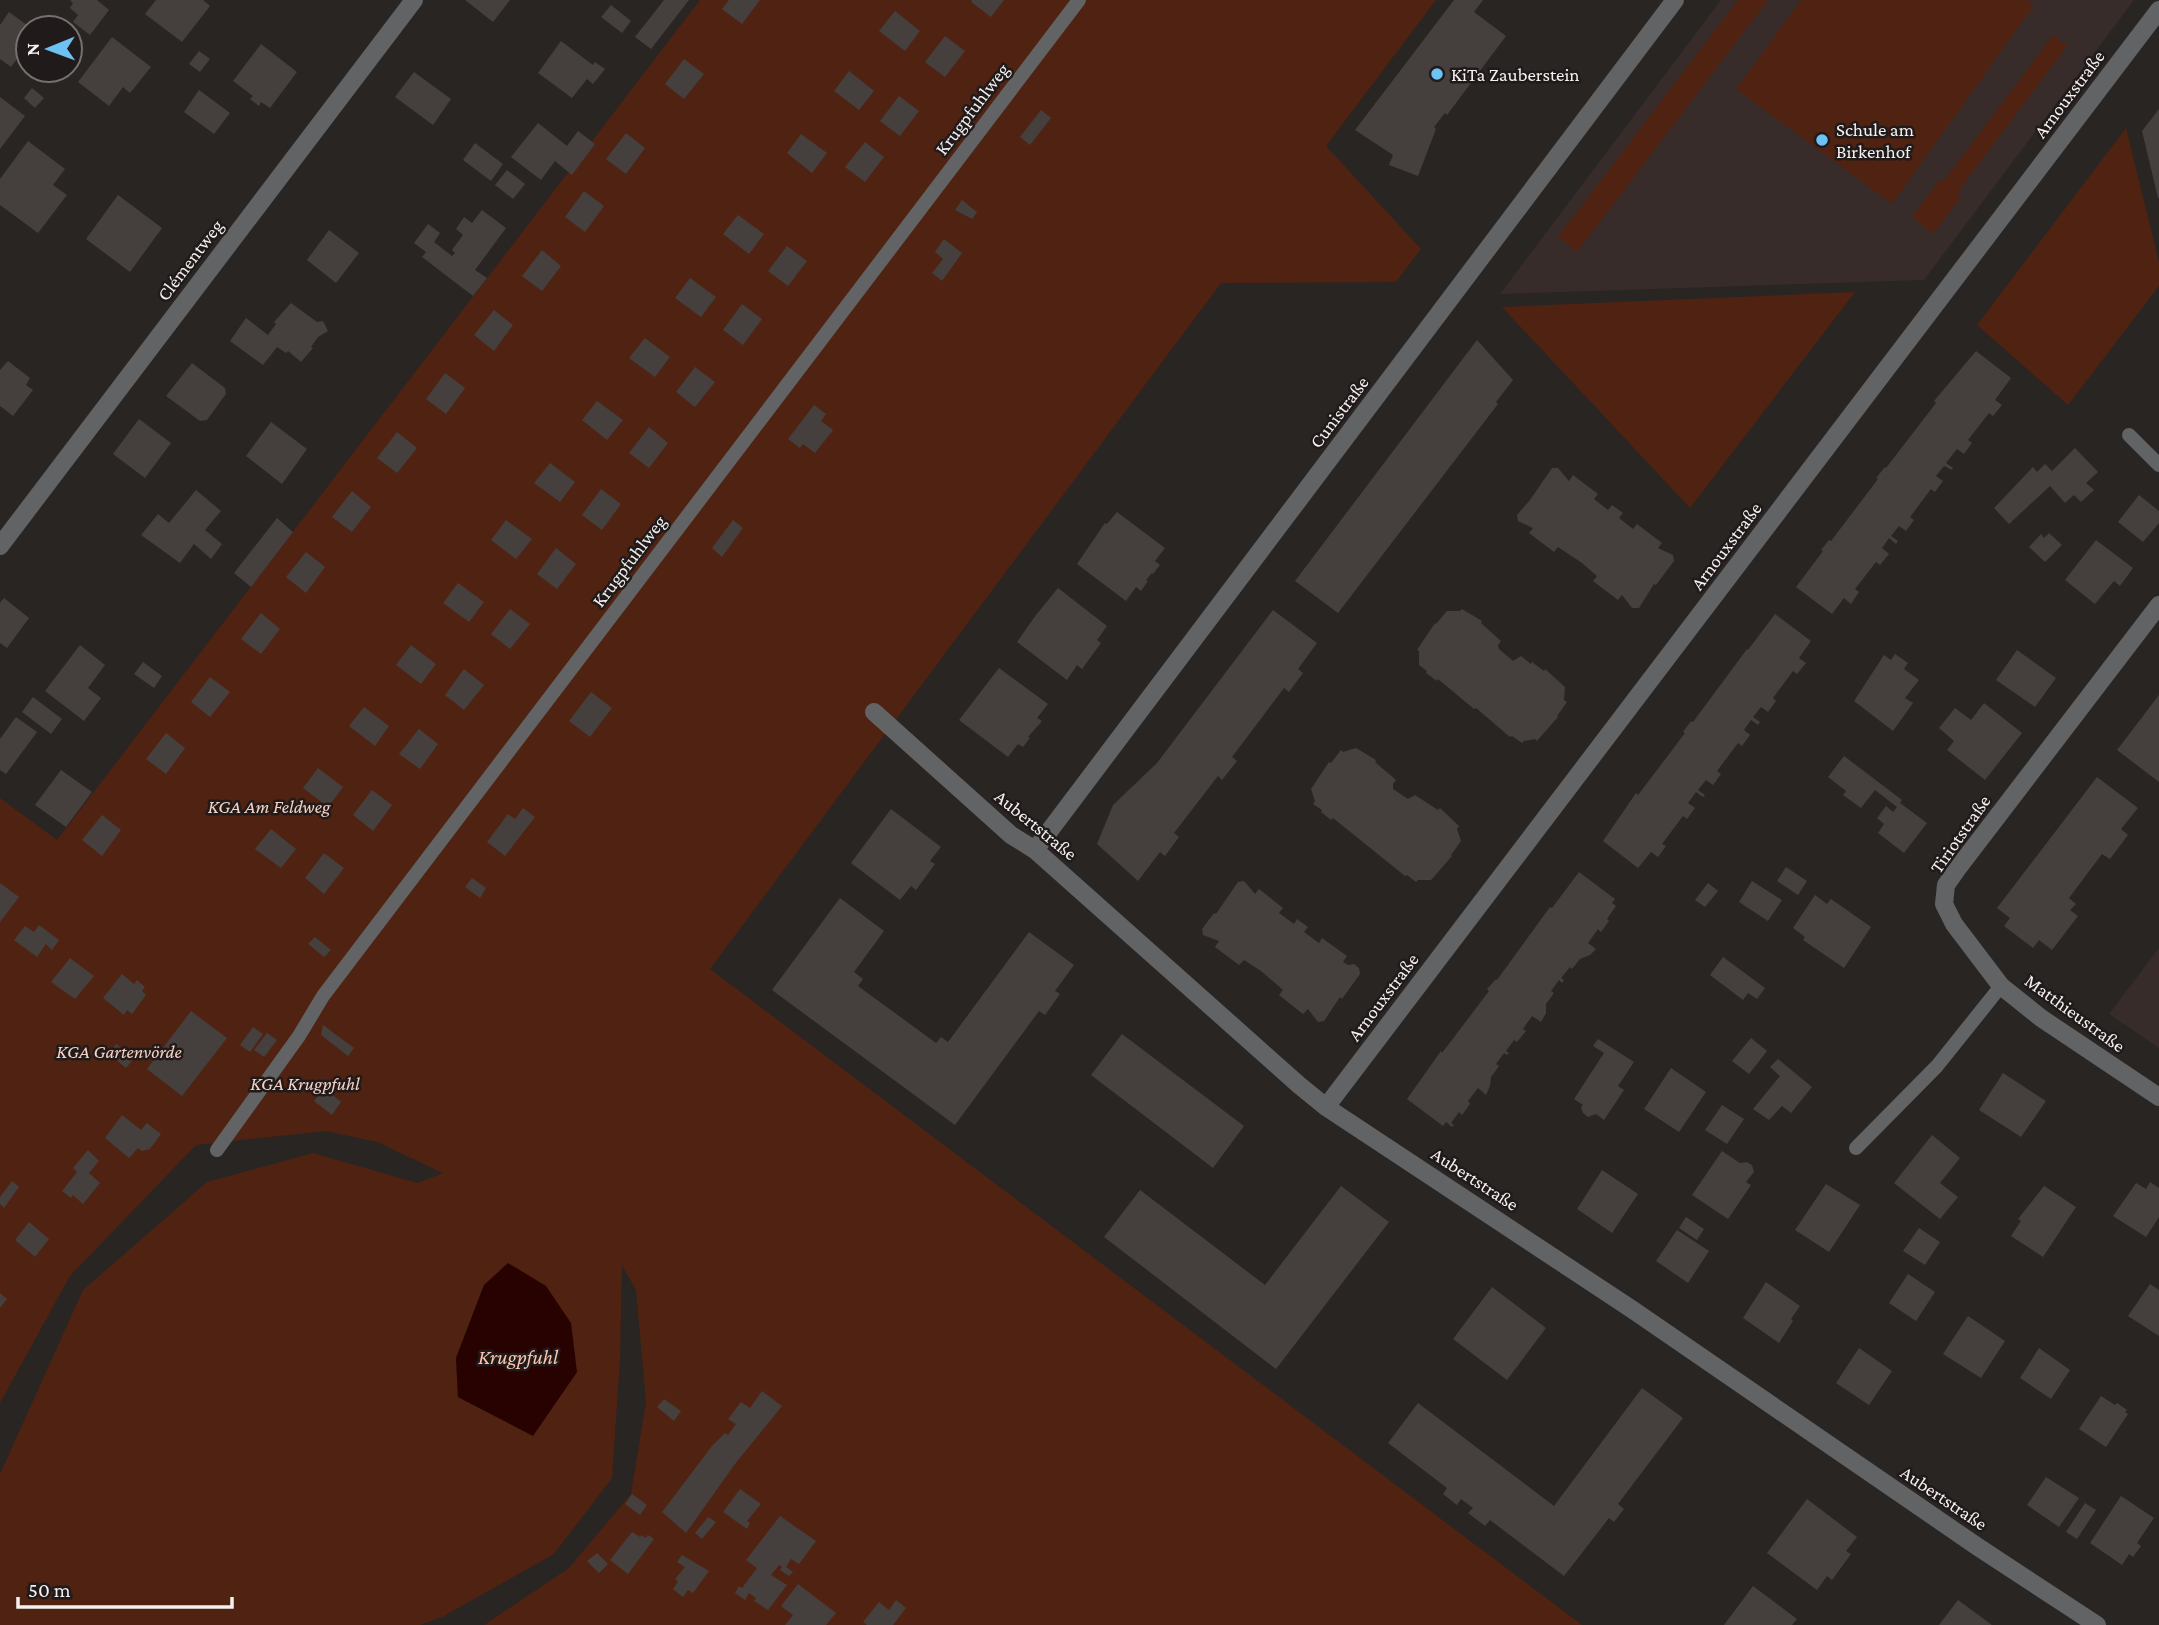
<svg xmlns="http://www.w3.org/2000/svg" width="2159" height="1625" font-family="'Crimson Pro',serif">
  <style>
    .built { fill: #372c29 }
    .green { fill: #502211; fill-rule: evenodd }
    .water { fill: #270200 }
    .building { fill: #45403e }
    .lines { fill: none; stroke-linecap: round; stroke-linejoin: round }
    .service { stroke: #616365; stroke-width: 14 }
    .minor { stroke: #616365; stroke-width: 18 }
    .poi-dot { fill: #6ec2f3; stroke: #201b1a; stroke-width: 2.5 }
    .labels { text-anchor: middle; dominant-baseline: central; stroke-width: 5; stroke-linejoin: round; paint-order: stroke }
    .poi-label { font-size: 19px; fill: #f4f1f0; stroke: #201b1a; text-anchor: start }
    .street-label { font-size: 19px; fill: #f4f1f0; stroke: #201b1a }
    .park-label { font-size: 19px; font-style: italic; fill: #f7d1c4; stroke: #201b1a }
    .water-label { font-size: 21px; font-style: italic; fill: #fcc4b1; stroke: #201b1a }
  </style>
  <rect width="100%" height="100%" fill="#292523"/>
  <path class="built" d="M1721 0H2134L1924 280 1500 294Z
    M2159 948V1048L2109 1014Z"/>
  <path class="green" d="M700 0H1436L1326 146 1421 249 1396 282 1221 283 710 969 1582 1625H484L569 1568 631 1494 646 1402 636 1290 622 1265 620 1360 612 1478 554 1554 442 1617 420 1625H0V1474L83 1290 207 1182 313 1153 417 1183 443 1173 377 1142 326 1131 196 1145 70 1276 0 1403V798L57 840ZM484 1285 577 1372 532 1435 458 1397 456 1358Z
    M1738 0H1768L1577 252 1558 237Z
    M1801 0H2027L2034 5 1892 204 1736 89Z
    M2053 35 2067 46 1957 193 1961 197 1933 234 1912 217 1939 180 1943 182Z
    M2126 128 2159 262V286L2068 405 1977 325Z
    M1855 292 1690 508 1502 307H1503Z"/>
  <path class="water" d="M508 1263 546 1286 571 1323 577 1372 533 1436 458 1397 456 1358 484 1285Z"/>
  <path class="building" d="M70 0H97L109 10 90 35 73 22 78 15 70 8 73 3Z
    M156 0H203L210 6 182 42 145 14Z
    M465 0H510L493 22Z
    M664 0H689L651 49 635 37Z
    M729 0H760L742 24 722 9Z
    M972 0H1004L991 17 971 2Z
    M1454 0H1483L1474 12 1506 36 1447 115 1445 113 1434 127 1436 129 1418 176 1389 165 1393 155 1355 130Z
    M611 5 631 21 622 33 601 17Z
    M895 11 920 31 905 51 879 31Z
    M9 12 31 28H28V44L11 67 0 59V25Z
    M945 36 965 51 945 77 925 62Z
    M112 37 151 67 130 93 123 87 109 106 78 82Z
    M561 41 593 65 595 62 605 69 593 84 587 79 572 98 538 73Z
    M261 44 297 72 270 108 261 102 259 106 250 99 253 96 233 81Z
    M199 51 210 59 200 72 189 64Z
    M684 59 704 74 684 99 665 84Z
    M849 71 874 91 859 110 834 91Z
    M414 72 451 99 433 125 395 97Z
    M32 88 44 98 35 108 24 98Z
    M199 90 230 113 214 134 184 112Z
    M899 96 919 111 900 136 880 121Z
    M0 97 25 116 0 149Z
    M2159 109V198H2158L2142 131Z
    M1041 110 1051 118 1030 145 1020 137Z
    M538 123 567 146 578 131 595 144 572 175 555 161 541 180 511 157Z
    M626 133 645 148 626 174 606 159Z
    M801 134 827 153 812 173 787 153Z
    M28 141 65 169 53 185 67 195 38 233 0 205V179Z
    M865 142 884 157 865 182 845 167Z
    M475 143 503 164 491 181 463 160Z
    M507 170 525 184 513 199 495 185Z
    M584 191 604 206 585 232 565 217Z
    M118 195 162 228 130 272 86 239Z
    M962 200 977 212 972 219 955 210Z
    M482 210 506 228 475 270 487 278 473 296 422 257 426 252 414 243 428 224 440 233 434 242 452 256 455 253 452 250 463 235 456 229 464 217 472 223Z
    M738 215 764 234 749 254 723 234Z
    M329 230 359 253 336 283 307 260Z
    M944 239 962 253 942 281 932 273 943 259 935 252Z
    M787 246 807 261 788 286 768 271Z
    M542 250 561 266 542 291 522 276Z
    M690 278 716 297 701 317 675 298Z
    M291 303 317 322 323 321 328 331 318 337 311 347 313 348 301 362 288 351 286 353 277 347 263 365 230 341 246 318 268 335 276 324 274 322Z
    M742 304 762 319 743 345 723 330Z
    M494 310 513 325 494 351 474 335Z
    M645 338 670 357 655 377 629 358Z
    M1477 340 1513 380 1496 402 1498 404 1338 613 1295 581Z
    M1976 351 2011 378 1995 400 2002 405 1993 416 1989 413 1968 440 1972 443 1964 454 1957 449 1946 463 1953 468 1952 470 1944 466 1936 476 1943 481 1935 492 1931 489 1910 517 1914 520 1906 531 1899 526 1891 536 1898 541 1896 544 1889 538 1882 548 1889 554 1880 565 1876 562 1855 589 1859 592 1851 604 1844 598 1832 614 1796 587 1823 551 1821 550 1829 540 1831 541 1878 479 1876 478 1885 467 1886 468 1936 403 1934 401Z
    M8 361 30 378 26 385 33 390 13 416 0 406V370Z
    M192 363 225 388 226 394 207 420 200 421 166 396Z
    M695 367 715 382 695 407 676 392Z
    M445 373 465 388 446 414 426 399Z
    M597 401 623 420 607 440 582 420Z
    M814 405 826 414 821 421 833 430 815 453 803 444 800 448 788 439Z
    M139 419 171 443 145 478 113 454Z
    M271 422 307 449 282 484 246 456Z
    M649 427 668 443 649 468 629 453Z
    M397 432 417 448 397 473 377 458Z
    M2075 448 2098 472 2086 483 2094 490 2081 502 2074 495 2065 503 2050 486 2009 524 1994 508 2033 467 2037 472 2045 464 2052 471Z
    M550 463 575 482 560 502 534 483Z
    M1552 468H1558L1569 481 1573 475 1598 494 1594 499 1608 510 1612 505 1623 513 1619 518 1633 529 1637 524 1662 543 1658 548 1673 555 1674 561 1656 585 1654 584 1639 608H1632L1622 595 1618 600 1593 581 1597 576 1582 563 1558 547 1554 552 1529 533 1533 528 1518 521 1517 515 1530 500Z
    M601 489 621 504 602 530 582 515Z
    M196 490 221 511 205 530 222 544 211 559 194 544 180 563 141 535 158 514 169 523Z
    M352 491 371 507 352 532 332 517Z
    M2139 495 2159 511V523L2143 542 2118 522Z
    M1117 512 1165 548 1155 561 1160 565 1153 574 1152 573 1146 580 1148 581 1141 591 1136 587 1126 601 1077 564 1105 523 1107 524Z
    M277 518 293 532 251 587 234 573Z
    M506 520 532 539 516 559 491 540Z
    M733 520 743 528 722 557 712 548Z
    M2049 533 2062 545 2045 562 2029 547 2041 534 2044 538Z
    M2096 540 2133 568 2120 586 2114 581 2095 604 2065 580Z
    M556 548 576 564 557 589 537 574Z
    M306 552 325 567 306 593 286 577Z
    M458 583 484 602 469 622 443 603Z
    M1058 588 1107 626 1097 640 1101 643 1082 669 1077 665 1067 680 1017 642 1036 615Z
    M4 598 29 618 7 648 0 643V603Z
    M510 609 530 624 510 649 491 634Z
    M1462 609 1482 621 1481 623 1501 641 1498 645 1499 649 1513 661 1521 656 1531 664 1532 662 1544 671 1545 669 1565 687 1564 700 1567 702 1557 716 1558 717 1537 741 1535 739 1524 741 1522 743 1512 736 1510 737 1476 708 1474 709 1438 679 1437 681 1426 673 1427 671 1419 665V651L1417 650 1435 623 1436 624 1447 611H1460Z
    M1273 610 1317 643 1298 669 1303 673 1289 692 1284 688 1232 757 1237 761 1222 780 1218 776 1174 833 1179 837 1165 856 1160 852 1138 881 1097 844 1113 805 1157 763Z
    M261 613 280 629 261 654 241 639Z
    M1775 614 1811 641 1799 658 1806 663 1797 674 1793 671 1773 698 1776 701 1768 712 1761 707 1753 717 1760 722 1758 725 1751 720 1744 730 1750 735 1742 746 1738 743 1717 771 1721 774 1713 785 1706 780 1698 790 1705 795 1703 797 1696 792 1688 803 1695 808 1687 819 1683 816 1662 844 1666 846 1658 857 1651 852 1638 868 1603 841 1636 793 1638 795 1685 733 1683 732 1691 721 1693 722 1747 649 1748 650Z
    M80 645 105 665 88 688 101 698 84 721 45 691Z
    M411 645 436 664 421 684 396 665Z
    M2017 650 2056 678 2035 707 1996 680Z
    M1895 654 1908 663 1904 669 1919 680 1905 698 1913 703 1893 731 1854 701 1884 655 1891 660Z
    M143 662 162 676 154 688 134 674Z
    M999 668 1048 704 1037 718 1042 721 1028 737 1030 738 1023 747 1018 744 1008 757 959 720Z
    M464 669 484 685 464 710 445 695Z
    M210 677 230 692 210 717 191 702Z
    M591 692 612 708 590 737 569 721Z
    M2159 695V782L2117 750Z
    M33 697 62 719 51 734 22 712Z
    M1984 703 2022 733 1985 780 1947 750 1954 741 1939 728 1955 708 1971 720Z
    M364 707 389 726 375 746 349 726Z
    M16 717 37 732 6 774 0 770V739Z
    M419 729 438 744 420 769 399 754Z
    M166 733 185 748 166 774 146 759Z
    M1356 748 1376 760 1375 762 1396 780 1393 784V789L1408 799 1415 795 1438 810 1440 808 1459 826 1457 829 1461 841 1451 855 1452 856 1431 880H1418L1416 882 1407 875 1405 876 1333 818 1331 820 1321 812 1322 810 1313 804 1315 801 1311 789 1329 762 1331 763 1341 750 1343 752Z
    M1844 756 1902 800 1900 803 1927 823 1904 853 1878 833 1884 824 1877 818 1886 806 1893 812 1897 807 1875 790 1861 808 1843 795 1846 791 1828 777Z
    M318 768 343 787 328 807 303 788Z
    M61 770 92 792 66 827 35 805Z
    M2097 777 2138 808 2121 829 2128 835 2110 859 2102 854 2069 898 2076 904 2070 910 2078 916 2052 950 2039 940 2033 948 2004 926 2010 918 1997 908Z
    M372 790 392 805 373 831 353 815Z
    M523 808 535 817 505 856 487 842 508 814 515 819Z
    M891 809 941 847 930 861 935 864 916 890 911 886 900 900 851 863Z
    M102 815 121 830 102 856 82 840Z
    M271 829 296 849 281 868 255 849Z
    M324 853 344 868 324 894 305 878Z
    M1786 867 1807 881 1798 895 1777 881Z
    M1579 872 1615 899 1612 903 1616 906 1607 919 1609 921 1601 932 1598 929 1588 943 1596 949 1590 955 1580 959 1572 969 1570 967 1561 978 1564 980 1562 983 1559 980 1551 991 1554 993 1546 1004V1013L1541 1022 1532 1016 1523 1029 1526 1031 1517 1042 1514 1040 1506 1051 1509 1053 1507 1055 1504 1053 1496 1064 1499 1066 1491 1077 1490 1086 1486 1095 1478 1088 1468 1101 1470 1104 1462 1115 1459 1112 1451 1123 1454 1125 1452 1127 1446 1122 1443 1126 1407 1099 1441 1051 1442 1053 1489 991 1487 989 1496 979 1497 980 1550 907 1552 908Z
    M472 878 486 888 480 898 465 887Z
    M1244 881 1255 894 1259 889 1283 908 1279 913 1294 924 1297 919 1308 927 1304 932 1319 943 1322 938 1347 956 1343 962 1348 965 1354 964 1359 968 1360 974 1342 999 1340 997 1324 1021 1318 1022 1308 1009 1303 1014 1279 995 1283 990 1261 971 1244 960 1239 965 1215 947 1219 941 1203 935 1202 929 1214 913 1216 914 1238 882Z
    M1752 881 1782 900 1768 921 1739 902Z
    M0 883 19 897 0 922Z
    M1708 883 1718 891 1705 907 1695 900Z
    M1815 895 1827 904 1831 899 1871 927 1844 968 1803 940 1805 937 1793 928Z
    M840 898 884 931 854 972 863 979 858 986 936 1043 941 1037 948 1042 1029 932 1074 965 1055 991 1060 994 1045 1015 1039 1011 955 1125 772 990Z
    M39 925 59 940 52 950 46 944 37 957 14 940 25 926 34 932Z
    M315 937 331 950 324 957 308 944Z
    M1723 957 1765 988 1757 999 1748 993 1743 1000 1710 975Z
    M70 958 94 976 75 999 51 982Z
    M122 974 134 984 137 980 145 987 142 991 146 995 132 1014 127 1010 124 1015 103 998Z
    M191 1011 227 1038 182 1096 147 1069Z
    M323 1025 354 1048 348 1056 321 1035Z
    M253 1027 263 1034 250 1052 240 1045Z
    M267 1033 277 1040 264 1057 254 1050Z
    M1122 1034 1244 1126 1213 1168 1091 1075Z
    M1751 1038 1767 1051 1749 1074 1732 1061Z
    M1598 1039 1634 1062 1618 1086 1624 1090 1604 1120 1596 1114 1588 1117 1583 1113 1581 1107 1583 1105 1574 1099 1604 1053 1593 1046Z
    M116 1044 134 1058 126 1068 109 1054Z
    M1778 1059 1812 1087 1791 1113 1782 1106 1769 1120 1753 1109 1780 1076 1770 1067Z
    M1671 1068 1706 1092 1679 1132 1644 1109Z
    M2003 1073 2046 1101 2021 1137 1979 1110Z
    M324 1088 341 1102 332 1115 314 1101Z
    M1722 1105 1744 1119 1727 1144 1705 1130Z
    M122 1115 141 1130 147 1123 161 1134 150 1149 142 1151 138 1148 129 1158 105 1138Z
    M1932 1135 1960 1158 1940 1183 1958 1197 1940 1219 1894 1183Z
    M88 1150 99 1161 89 1173 100 1183 83 1204 73 1195 71 1198 62 1191 77 1172 73 1168Z
    M1722 1151 1740 1163 1747 1162 1752 1165 1754 1172 1746 1182 1751 1185 1728 1219 1692 1195Z
    M1602 1170 1638 1194 1612 1233 1577 1209Z
    M12 1181 19 1187 4 1208 0 1204V1197Z
    M2150 1182 2159 1188V1217L2146 1237 2113 1216 2136 1183 2146 1189Z
    M1826 1184 1860 1205 1829 1252 1795 1230Z
    M1341 1186 1389 1222 1276 1369 1104 1237 1140 1190 1265 1285Z
    M2044 1186 2076 1207 2043 1257 2011 1236 2021 1221 2018 1219Z
    M1686 1217 1704 1229 1697 1240 1679 1228Z
    M29 1222 49 1239 35 1257 15 1240Z
    M1919 1228 1940 1242 1925 1265 1903 1251Z
    M1677 1230 1709 1251 1688 1283 1656 1261Z
    M1908 1274 1935 1292 1916 1321 1889 1303Z
    M1766 1282 1800 1306 1791 1319 1793 1321 1779 1343 1743 1318Z
    M2150 1284 2159 1290V1336L2128 1316Z
    M1492 1287 1546 1328 1507 1380 1453 1339Z
    M0 1293 7 1299 0 1308Z
    M1968 1316 2005 1341 1981 1378 1943 1354Z
    M1859 1348 1892 1371 1869 1405 1836 1383Z
    M2039 1348 2070 1370 2051 1399 2020 1378Z
    M1642 1388 1683 1418 1618 1504 1624 1509 1614 1522 1609 1518 1564 1576 1490 1520 1485 1526 1468 1513 1473 1508 1461 1499 1457 1505 1443 1494 1447 1488 1388 1443 1418 1403 1554 1506Z
    M762 1391 782 1406 735 1464 686 1533 662 1512 712 1446 725 1433 728 1435 736 1424 728 1419 741 1402 750 1408Z
    M2101 1396 2115 1405 2117 1403 2127 1410 2125 1412 2128 1414 2106 1447 2079 1429Z
    M664 1399 681 1411 674 1421 657 1407Z
    M2046 1477 2079 1498 2059 1527 2027 1505Z
    M740 1489 761 1504 747 1521 750 1523 747 1529 723 1512Z
    M632 1494 647 1505 640 1515 625 1504Z
    M2121 1496 2154 1518 2137 1543 2141 1546 2133 1557 2129 1554 2122 1565 2090 1543Z
    M1807 1499 1857 1537 1846 1551 1851 1554 1832 1580 1827 1576 1817 1590 1767 1553Z
    M2085 1503 2096 1510 2077 1539 2066 1532Z
    M780 1516 816 1541 799 1564 791 1559 786 1567 793 1572 789 1576 780 1570 782 1567 779 1565 771 1575 787 1585 768 1610 754 1601 756 1598 749 1593 745 1600 735 1593 739 1586 742 1588 757 1568 746 1560Z
    M708 1517 716 1522 702 1539 695 1533Z
    M632 1532 640 1537 641 1535 646 1538 648 1535 654 1539 628 1574 610 1560Z
    M597 1553 608 1564 599 1573 587 1561Z
    M682 1555 709 1571 693 1593 688 1590 683 1597 673 1589 678 1582 675 1579 685 1567 677 1562Z
    M798 1584 836 1613 826 1625H785L793 1615 781 1606Z
    M1753 1586 1797 1619 1792 1625H1724Z
    M896 1600 906 1608 893 1625H867L863 1622 879 1602 889 1610Z
    M1958 1600 1992 1625H1939Z"/>
  <g class="lines">
    <path class="service" d="M2129 435 2159 465
      M1856 1148 1937 1066 2001 986
      M217 1150 299 1036 323 996 1079 0"/>
    <path class="minor" d="M0 546 414 0
      M2159 605 1958 868 1946 885 1944 904 1954 924 2001 986 2041 1018 2159 1097
      M874 712 1011 835 1035 850 1299 1085 1326 1107 1633 1310 1978 1547 2097 1625
      M1035 850 1675 0
      M1326 1107 2159 10"/>
  </g>
  <g class="poi-dot">
    <circle cx="1437" cy="74" r="7"/>
    <circle cx="1822" cy="140" r="7"/>
  </g>
  <g class="labels">
    <g class="poi-label">
      <text x="1451" y="74">KiTa Zauberstein</text>
      <text x="1836" y="129">Schule am<tspan x="1836" dy="22">Birkenhof</tspan></text>
    </g>
    <g class="street-label">
      <text transform="translate(2069 94) rotate(-53)">Arnouxstraße</text>
      <text transform="translate(972 109) rotate(-53)">Krugpfuhlweg</text>
      <text transform="translate(190 260) rotate(-53)">Clémentweg</text>
      <text transform="translate(1339 412) rotate(-53)">Cunistraße</text>
      <text transform="translate(1726 546) rotate(-53)">Arnouxstraße</text>
      <text transform="translate(629 561) rotate(-53)">Krugpfuhlweg</text>
      <text transform="translate(1036 825) rotate(39)">Aubertstraße</text>
      <text transform="translate(1960 834) rotate(-55)">Tiriotstraße</text>
      <text transform="translate(1383 997) rotate(-53)">Arnouxstraße</text>
      <text transform="translate(2075 1013) rotate(36)">Matthieustraße</text>
      <text transform="translate(1475 1179) rotate(33)">Aubertstraße</text>
      <text transform="translate(1944 1498) rotate(34)">Aubertstraße</text>
    </g>
    <g class="park-label">
      <text x="269" y="806">KGA Am Feldweg</text>
      <text x="119" y="1051">KGA Gartenvörde</text>
      <text x="305" y="1083">KGA Krugpfuhl</text>
    </g>
    <g class="water-label">
      <text x="518" y="1357">Krugpfuhl</text>
    </g>
  </g>
  <g transform="translate(49 49) rotate(269)"><circle r="33" fill="#201b1a" stroke="#757170" stroke-width="2"/>
  <path d="M0-5L12 26L0 18L-12 26Z" fill="#6ec2f3"/>
  <text y="-10" font-size="19" font-weight="bold" text-anchor="middle" fill="#f4f1f0">N</text>
  </g>
  <path d="M18 1597v10h214v-10" fill="none" stroke="#f4f1f0" stroke-width="3.5"/>
  <text x="28" y="1597" font-size="21" fill="#f4f1f0" stroke="#201b1a" stroke-width="5" paint-order="stroke">50 m</text>
</svg>
